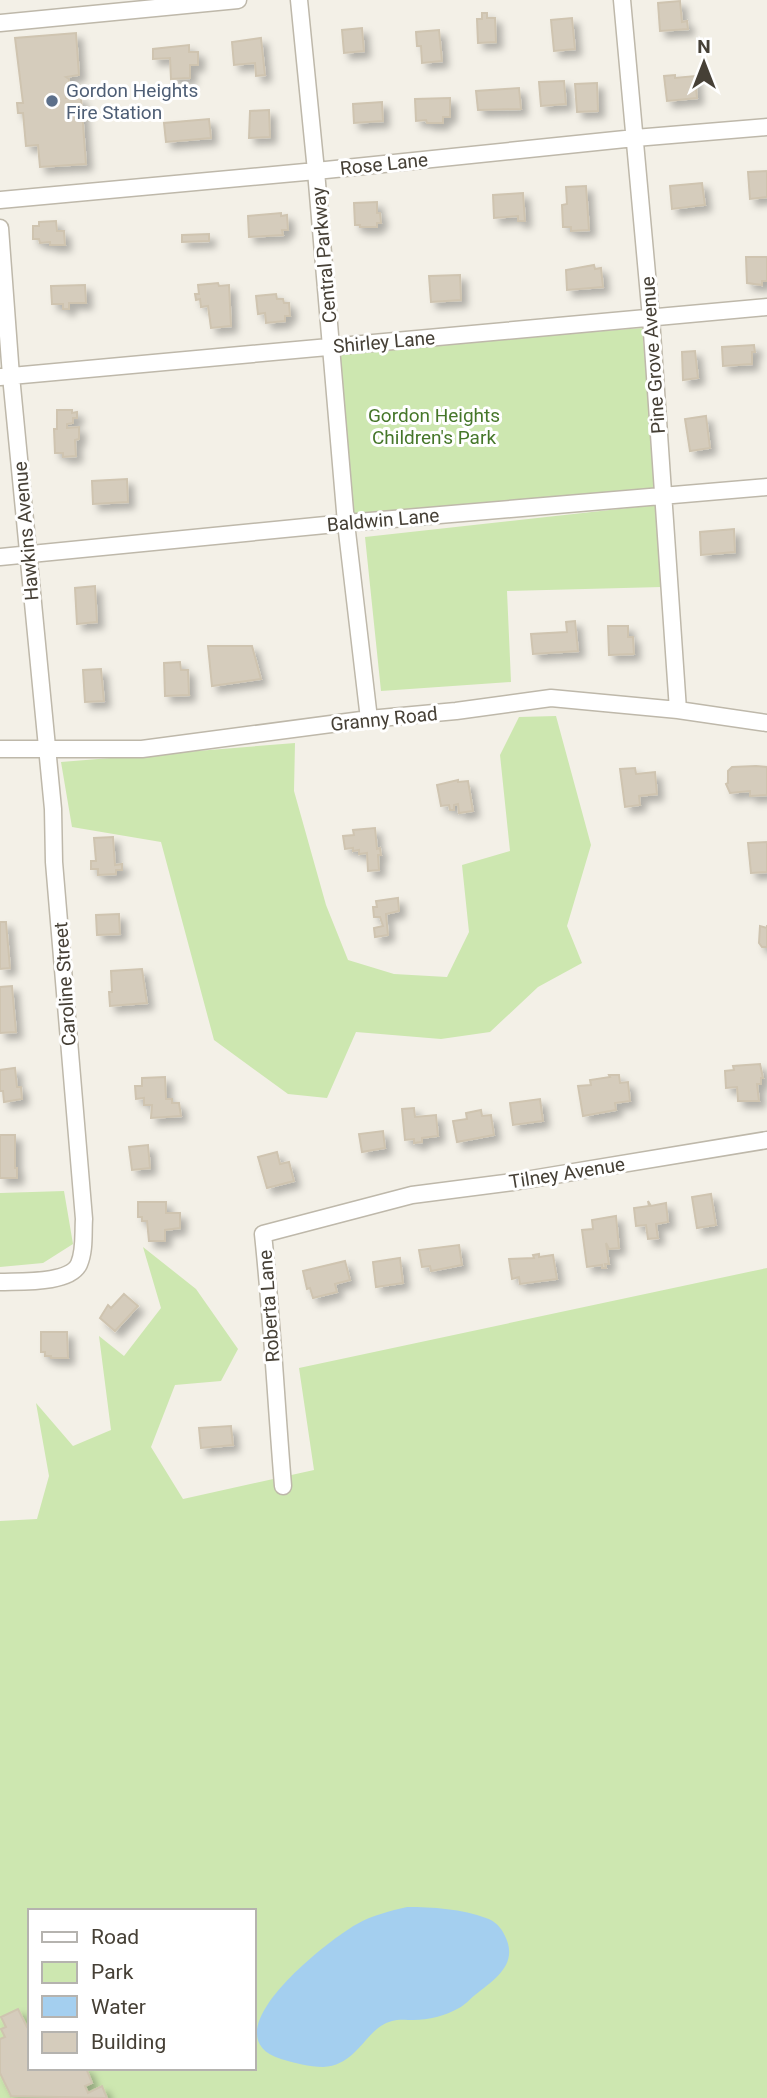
<svg xmlns="http://www.w3.org/2000/svg" width="767" height="2098" font-family="Roboto,sans-serif">
  <style>
    .green { fill: #cde7b0; fill-rule: evenodd }
    .water { fill: #a4cfef }
    .building { fill: #d5ccbc; stroke: #cfc4b0; stroke-width: 2; filter: url(#shadow) }
    .lines { fill: none; stroke-linecap: round; stroke-linejoin: round }
    .minor-casing { stroke: #beb8aa; stroke-width: 19 }
    .minor { stroke: #fff; stroke-width: 16 }
    .service-dot { fill: #5c6f8a; stroke: #fff; stroke-width: 2.5 }
    .labels { text-anchor: middle; dominant-baseline: central; stroke-width: 6; stroke-linejoin: round; paint-order: stroke }
    .service-label { font-size: 19px; fill: #4e5e75; stroke: #fff; text-anchor: start }
    .street-label { font-size: 19px; fill: #464036; stroke: #fff }
    .park-label { font-size: 19px; fill: #46772a; stroke: #fff }
  </style>
  <defs>
    <filter id="shadow"><feDropShadow dx="6" dy="6" stdDeviation="3.5" flood-color="#0004"/></filter>
  </defs>
  <rect width="100%" height="100%" fill="#f3f0e7"/>
  <path class="green" d="M642 328 657 489 353 514 339 352Z
    M655 505 662 587 507 591 511 682 381 691 365 537Z
    M556 716 591 845 567 926 582 963 538 987 490 1032 441 1039 356 1032 327 1098 288 1094 214 1040 161 842 72 827 61 762 295 743 294 791 326 905 348 960 394 974 447 977 469 932 462 865 510 851 500 755 519 717Z
    M64 1191 73 1244 43 1263 0 1267V1193Z
    M143 1247 196 1289 238 1349 221 1381 175 1385 151 1447 183 1499 314 1470 299 1368 767 1268V2098H0V1521L37 1519 49 1476 36 1403 73 1446 111 1430 99 1336 124 1356 161 1308ZM30 1911H254V2068H30Z"/>
  <path class="water" d="M407 1907C432 1907 463 1909 486 1918 495 1921 501 1927 505 1936 519 1964 495 1979 475 1995 470 1999 465 2005 459 2008 445 2016 429 2020 413 2020 407 2020 398 2019 392 2021 365 2028 359 2065 323 2067 309 2067 295 2063 281 2059 206 2035 328 1940 357 1924 373 1915 390 1911 407 1907Z"/>
  <path class="building" d="M680 1 682 22 687 21 688 29 660 31 658 3Z
    M482 13H487V18H495L496 42 478 43 477 19H482Z
    M572 18 575 49 554 51 551 20Z
    M362 28 364 51 344 53 342 30Z
    M439 30 442 61 422 63 421 46H417L416 32Z
    M76 33 79 75 66 77 69 79V88H65L66 98 81 97 86 164 40 167 38 145 26 146 23 113H18L17 103H23L15 38Z
    M261 38 265 75 256 76 255 63 234 65 232 42Z
    M189 45V52H198V65H190V78L171 79 170 58 153 59V49Z
    M675 75V78L695 76 697 98 667 101 664 76Z
    M564 81 566 104 541 106 539 82Z
    M597 83 598 111 577 112 575 84Z
    M519 88 521 109 478 110 476 91Z
    M450 98V117H443V123H427L426 120 416 121 415 99Z
    M382 102 383 121 354 123 353 104Z
    M269 110 270 137 249 138 250 111Z
    M209 119 211 138 166 142 164 123Z
    M767 171V197L750 199 748 172Z
    M702 183 705 205 672 209 670 186Z
    M586 186 589 230 571 231V227H563L562 205 567 204 566 187Z
    M523 193 525 221H518V216L494 218 493 195Z
    M377 202V213H380L381 223H377V227H360V225H355L354 203Z
    M281 213V216L287 215 288 230H282L283 235 249 237 248 216Z
    M56 221 57 231H64L65 245H50V242L40 243 39 239H33V226H39V222Z
    M209 234V241L182 242V235Z
    M746 257H767V281H762V285L747 283Z
    M594 265 595 269 601 268 603 287 567 290 566 270Z
    M460 275 461 300 431 302 429 276Z
    M218 283 219 286 229 285 231 326 211 328 208 306 201 307 200 299 196 300 195 294H199L198 285Z
    M85 285 86 303H69V309H63V304H52L51 286Z
    M276 294 277 299H283L284 303H289L290 316H285V321L266 323 265 313 258 314 256 296Z
    M754 345 755 352H752V364L723 366 722 347Z
    M695 351 698 378 683 380 682 352Z
    M57 410H72V413L77 412V418H73V423L67 424V428L79 427V439L75 440 76 456 63 457V453H55L54 429H57Z
    M706 416 710 448 690 451 685 419Z
    M127 479 128 502 93 504 92 481Z
    M734 529 735 552 701 555 700 532Z
    M95 586 97 622 77 624 75 588Z
    M575 621 578 651 533 654 531 634 567 632 566 622Z
    M608 626H628V637H633L634 654 609 655Z
    M208 646H252L261 679 212 686Z
    M180 662 181 670H188L189 695 165 696 164 663Z
    M101 669 104 701 85 702 83 670Z
    M756 766 767 767V795L750 796V791L730 793 726 784 728 783V771L732 767Z
    M635 768 636 774 655 772 657 794 639 796 640 805 625 807 620 769Z
    M458 780V782L468 781 473 811 459 813 458 804 454 805V810H450L449 805 441 806 437 785Z
    M375 828 377 849 380 848 381 855H378L379 870 368 871 367 853 359 854V850L353 851V848L345 849 343 836 354 835 353 830Z
    M113 837 115 865 122 864V870H116V874L98 875V869H91V861H96L94 838Z
    M767 842V872L751 873 748 843Z
    M398 898 399 911 386 914 388 935 375 937 374 928 383 926 380 917H374L373 907H377L376 901Z
    M119 914 120 934 97 935 96 915Z
    M0 922H6L10 968 0 969Z
    M767 925V947H762L759 943 760 926 767 928Z
    M142 969 147 1003 110 1006 109 992H112L111 971Z
    M12 986 16 1032 0 1033V987Z
    M760 1064 763 1078H761V1084H757L759 1101H738L737 1087 726 1088 725 1071 734 1070 733 1066Z
    M15 1068 17 1087H21L22 1099 4 1102 3 1091H0V1070Z
    M609 1075H619L620 1083 628 1082 630 1101 615 1103 616 1110 583 1116 578 1086 591 1085 590 1080 610 1077Z
    M165 1077 166 1099H172V1103H179L181 1116 151 1118 152 1105H144V1098L136 1099 135 1086H142V1078Z
    M540 1099 543 1121 513 1125 510 1103Z
    M414 1108 415 1117 436 1115 438 1136 422 1138V1142L414 1143V1139L405 1140 402 1109Z
    M481 1110 482 1116 491 1115 494 1135 457 1142 453 1121 467 1119 466 1113Z
    M383 1131 385 1148 362 1152 359 1134Z
    M0 1135H15V1168H17V1178H0Z
    M148 1145 150 1168 132 1170 129 1147Z
    M277 1152 280 1164 289 1162 294 1181 267 1188 258 1157Z
    M711 1194 716 1225 697 1228 692 1197Z
    M648 1201 651 1206 666 1203 668 1222 656 1224 658 1238 648 1239 646 1225 636 1226 634 1208 649 1206Z
    M138 1202H166V1213H180V1228L165 1230V1241H149L147 1221H142V1217H138Z
    M616 1216 619 1248 609 1249 606 1243 609 1264H605L606 1268H602V1265L587 1267 582 1230 593 1229 592 1220Z
    M459 1245 462 1265 431 1271 430 1266 422 1267 419 1250Z
    M539 1254V1257L553 1255 557 1279 520 1284 519 1277 512 1279 509 1259 534 1258 533 1255Z
    M400 1258 403 1283 376 1287 373 1262Z
    M345 1261 350 1280 335 1284 337 1292 313 1298 310 1288 307 1289 303 1271Z
    M124 1294 138 1306 115 1331 100 1318 108 1305 111 1308Z
    M41 1332H67L68 1358H51V1356H45V1352H41Z
    M231 1426 233 1445 201 1448 199 1428Z
    M18 2009 27 2027 30 2026V2068H86L92 2083 85 2086 88 2093 102 2086 107 2098 11 2096 0 2073V2039L5 2037 1 2029 6 2027 1 2017Z"/>
  <g class="lines">
    <defs>
      <path id="minor" d="M299 0 316 171 346 523 369 719
        M622 0 651 318 678 710
        M0 23 238 0
        M0 200 316 171 635 138 767 127
        M0 228 11 376 53 809 54 862 84 1219C83 1233 85 1250 79 1264 70 1284 20 1281 0 1282
        M0 377 767 307
        M0 557 346 523 767 487
        M0 749H142L369 719 456 711 551 698 678 710 767 723
        M283 1486C276 1402 272 1318 263 1234L412 1195 513 1182 767 1140"/>
    </defs>
    <use href="#minor" class="minor-casing"/>
    <use href="#minor" class="minor"/>
  </g>
  <circle class="service-dot" cx="52" cy="101" r="7"/>
  <g class="labels">
    <g class="service-label">
      <text x="66" y="90">Gordon Heights<tspan x="66" dy="22">Fire Station</tspan></text>
    </g>
    <g class="street-label">
      <text transform="translate(384 164) rotate(-6)">Rose Lane</text>
      <text transform="translate(324 255) rotate(-95)">Central Parkway</text>
      <text transform="translate(384 342) rotate(-5)">Shirley Lane</text>
      <text transform="translate(653 355) rotate(-94)">Pine Grove Avenue</text>
      <text transform="translate(383 520) rotate(-5)">Baldwin Lane</text>
      <text transform="translate(26 531) rotate(-95)">Hawkins Avenue</text>
      <text transform="translate(384 719) rotate(-6)">Granny Road</text>
      <text transform="translate(65 984) rotate(-94)">Caroline Street</text>
      <text transform="translate(567 1173) rotate(-9)">Tilney Avenue</text>
      <text transform="translate(269 1306) rotate(-94)">Roberta Lane</text>
    </g>
    <g class="park-label">
      <text x="434" y="415">Gordon Heights<tspan x="434" dy="22">Children's Park</tspan></text>
    </g>
  </g>
  <rect x="28" y="1909" width="228" height="161" fill="#ffffff" stroke="#b5b3af" stroke-width="2"/>
  <rect x="42" y="1932" width="35" height="10" fill="#ffffff" stroke="#b5b3af" stroke-width="2"/>
  <text x="91" y="1944" font-size="21" fill="#464036">Road</text>
  <rect x="42" y="1962" width="35" height="21" fill="#cde7b0" stroke="#b5b3af" stroke-width="2"/>
  <text x="91" y="1979" font-size="21" fill="#464036">Park</text>
  <rect x="42" y="1996" width="35" height="21" fill="#a4cfef" stroke="#b5b3af" stroke-width="2"/>
  <text x="91" y="2014" font-size="21" fill="#464036">Water</text>
  <rect x="42" y="2032" width="35" height="21" fill="#d5ccbc" stroke="#b5b3af" stroke-width="2"/>
  <text x="91" y="2049" font-size="21" fill="#464036">Building</text>
  <g transform="translate(704 63)" stroke="#ffffff" stroke-width="5" paint-order="stroke">
  <path d="M0-5L12 26L0 18L-12 26Z" fill="#464036"/>
  <text y="-10" font-size="19" font-weight="bold" text-anchor="middle" fill="#464036">N</text>
  </g>
</svg>
